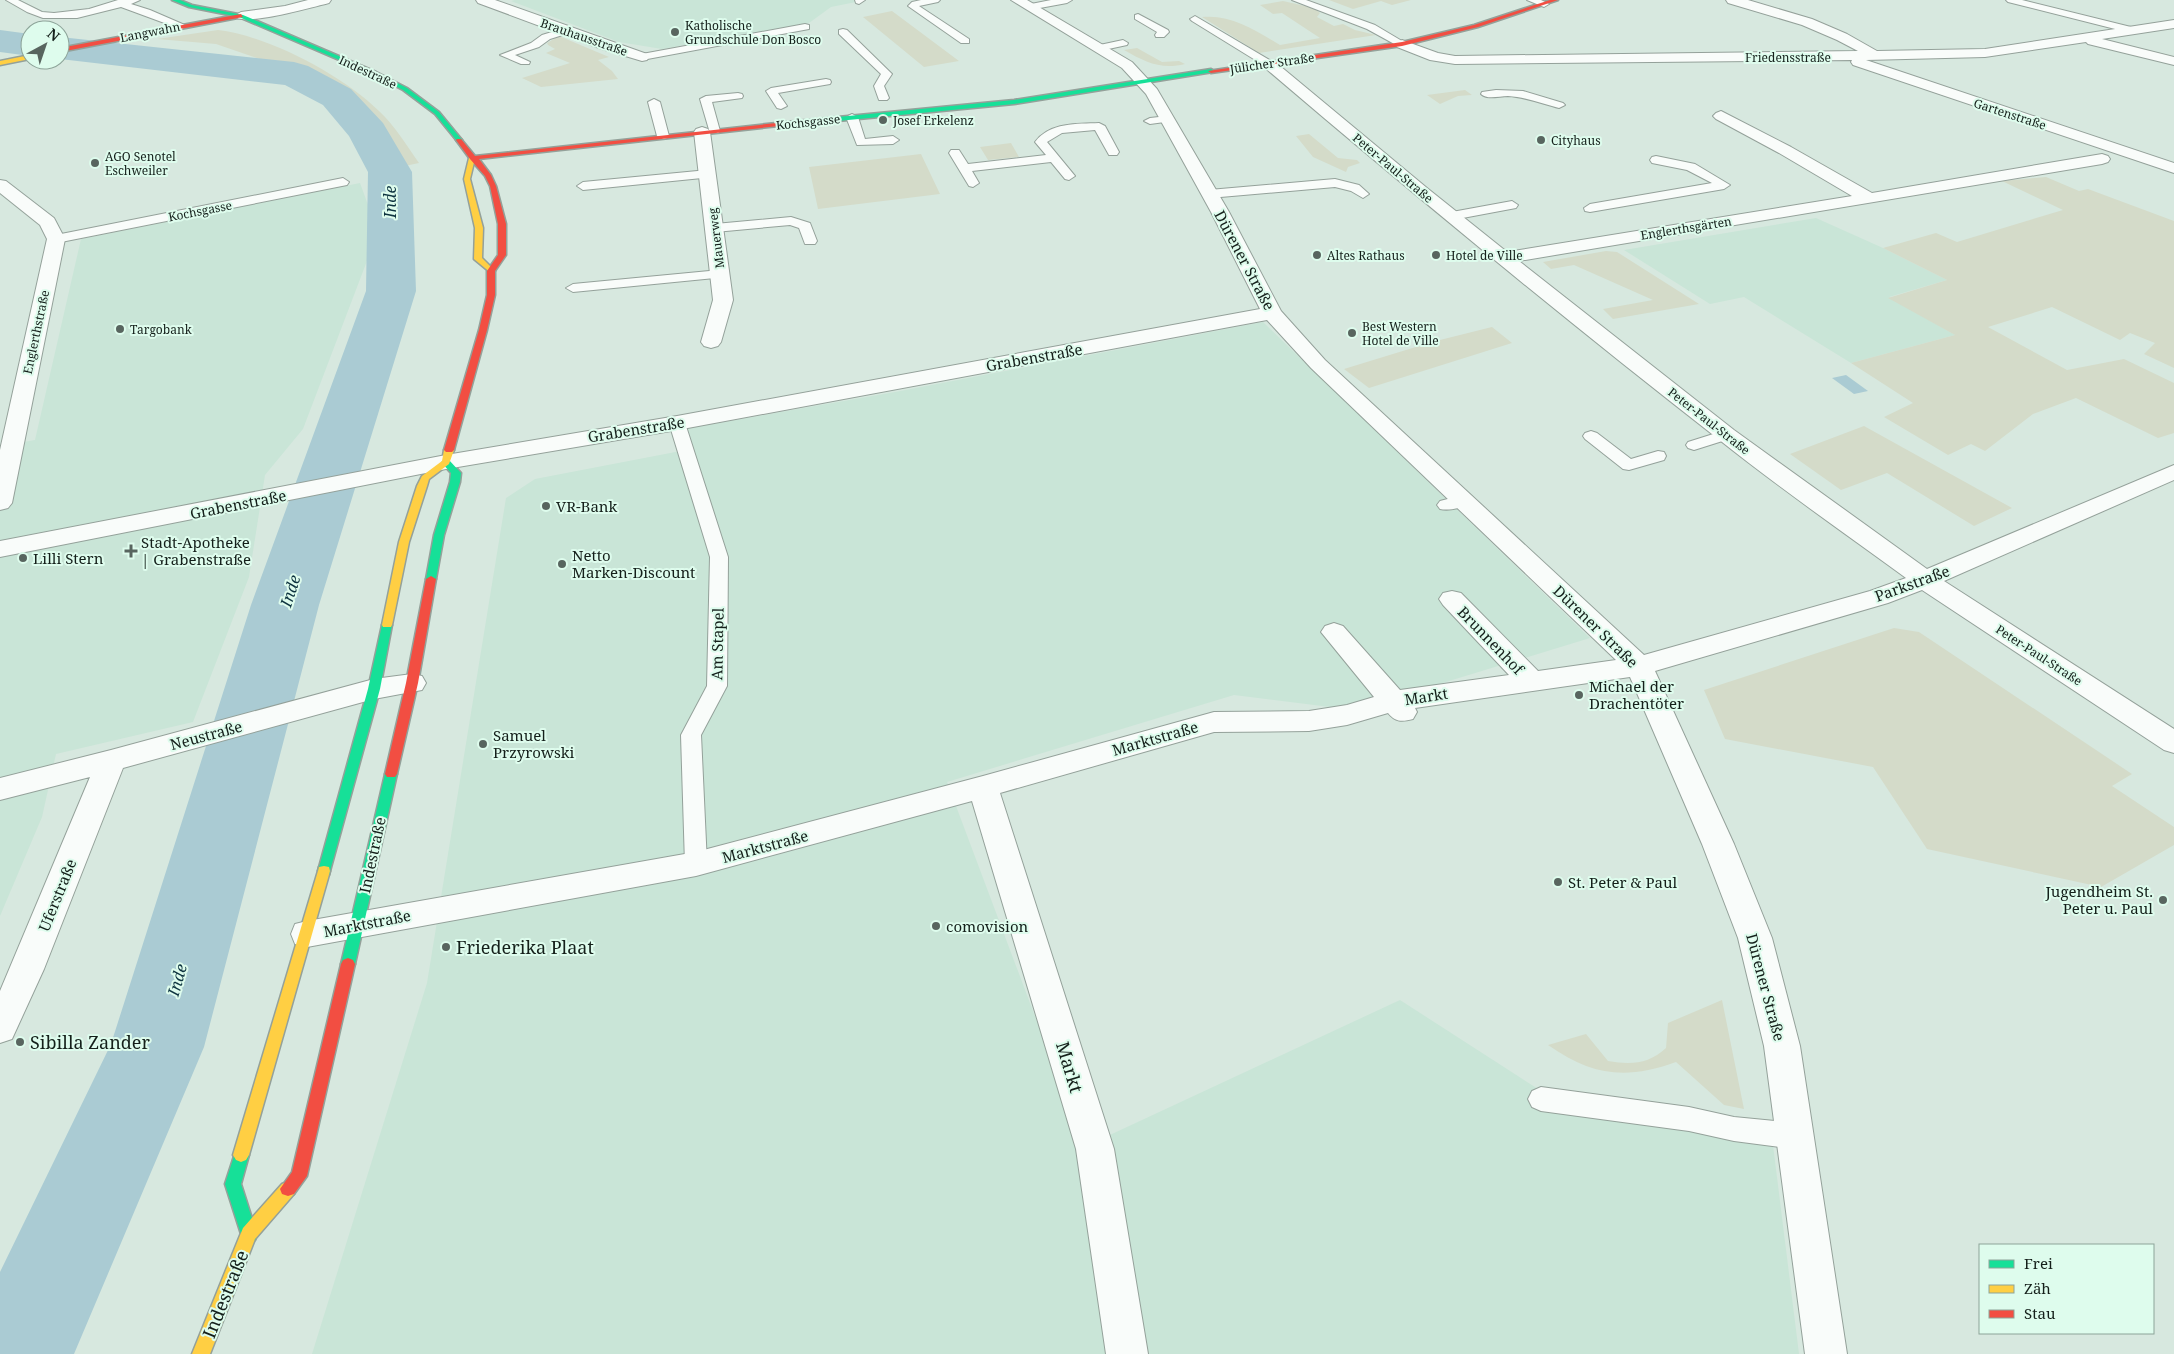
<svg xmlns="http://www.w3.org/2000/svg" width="2174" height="1354" font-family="'Noto Serif',serif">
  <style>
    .built { fill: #c9e5d7 }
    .green { fill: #d4dbc9 }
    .water { fill: #aacbd3 }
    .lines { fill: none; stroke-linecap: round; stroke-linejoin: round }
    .river { fill: #aacbd3; fill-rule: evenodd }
    .lane-casing { stroke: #94a19a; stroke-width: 2 }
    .street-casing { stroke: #94a19a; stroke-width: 2 }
    .fast-casing { stroke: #94a19a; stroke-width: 3 }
    .slow-casing { stroke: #94a19a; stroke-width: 3 }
    .jam-casing { stroke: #94a19a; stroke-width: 3 }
    .lane { fill: #f9fcfa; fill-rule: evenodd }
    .street { fill: #f9fcfa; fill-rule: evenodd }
    .fast { fill: #16e098; fill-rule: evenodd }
    .slow { fill: #ffcf43; fill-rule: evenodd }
    .jam { fill: #f24e42; fill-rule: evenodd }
    .poi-dot { fill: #58655f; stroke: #defced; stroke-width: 2 }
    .labels { text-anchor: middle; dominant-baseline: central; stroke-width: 4; stroke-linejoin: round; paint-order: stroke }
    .far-poi-label { font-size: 12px; fill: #141f1a; stroke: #defced; text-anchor: start }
    .far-street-label { font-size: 12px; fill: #141f1a; stroke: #defced }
    .street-label { font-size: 15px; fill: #141f1a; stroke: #defced }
    .poi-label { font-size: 15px; fill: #141f1a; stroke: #defced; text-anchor: start }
    .water-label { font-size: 16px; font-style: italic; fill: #0d333f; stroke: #defced }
    .near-poi-label { font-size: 18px; fill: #141f1a; stroke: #defced; text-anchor: start }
    .near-street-label { font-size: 18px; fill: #141f1a; stroke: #defced }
  </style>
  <rect width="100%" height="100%" fill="#d7e8df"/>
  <path class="built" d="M515 0H866L831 7 809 23 662 49 619 42 511 1Z
    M360 183 378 232 303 429 265 475 249 577 193 722 56 754 42 817 0 916V446L35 440 81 239Z
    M1816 218 1883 248 1947 280 1889 297 1955 335 1851 363 1744 297 1710 304 1624 250Z
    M1263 322 1590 638 1354 710 1234 695 947 782 1084 1147 1400 1000 1566 1107 1773 1145 1799 1354H312L427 983 506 498 535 479 691 449 684 429 895 392Z"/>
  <path class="green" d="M1329 0H1411L1392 5 1381 1 1353 9Z
    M1283 1 1314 8 1320 13 1317 17 1334 26 1343 24 1355 30 1376 35 1259 53 1202 17C1231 14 1255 30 1280 45L1320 38 1282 13 1273 14 1260 5Z
    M892 11 959 61 924 67 863 17Z
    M218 30C269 36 342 75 379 111 395 126 407 146 419 163L400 167 345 99 300 73 216 44 157 39Z
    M559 36 609 57 598 60 612 71 618 79 541 87 522 78 570 63 546 53 555 49 548 45 547 43Z
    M1137 48 1162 62 1179 61 1185 64C1161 70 1145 62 1124 50Z
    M1465 90 1472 95 1458 96 1440 104 1427 95Z
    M1309 134 1338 158 1357 160 1360 163 1348 167 1346 172 1313 157 1296 136Z
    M1011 143 1019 157 988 160 980 147Z
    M921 154 940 194 818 209 809 167Z
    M2046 177 2079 191 2088 189 2174 221V368L2144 354 2155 343 2130 333 2120 340 2052 307 1988 327 2067 370 2124 359 2174 383V433L2158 438 2076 398 2033 414 1985 451 1971 444 1948 455 1884 417 1913 403 1851 363 1955 335 1888 298 1947 280 1883 248 1936 233 1957 242 2063 210 2002 181Z
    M1606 251 1617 252 1699 304 1613 319 1603 309 1653 300 1574 265 1551 269 1543 262Z
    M1492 327 1512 343 1369 388 1344 369 1432 342Z
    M1864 426 2012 508 1974 526 1887 473 1841 490 1790 454Z
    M1894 628 1919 632 2132 774 2112 786 2174 827V845L2101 887 1927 849 1873 767 1725 739 1704 690Z
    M1722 1000 1744 1109 1724 1105 1676 1062C1626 1080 1592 1076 1548 1045L1586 1034 1608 1061C1631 1065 1649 1064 1666 1048L1668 1023Z"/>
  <path class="water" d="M1846 375 1868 391 1854 394 1832 378Z"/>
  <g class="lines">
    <path class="river" d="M0 30 30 34V56L0 52Z
      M60 37 294 62 308 66 351 89 383 123 412 172 416 291 319 605 204 1047 74 1354H0V1272L111 1044 251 605 366 291 368 172 349 136 323 105 285 85 60 59Z"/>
    <defs>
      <path id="lane" d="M6 0H18L42 12 54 13 89 9 118 0H140L131 4 150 10 187 26 182 29 178 28 121 7 77 18H43L27 12Z
        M855 0H865L859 4 856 3Z
        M921 0H940L938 2 919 6 969 39V43H961L908 6 912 2Z
        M1051 0H1072L1067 3 1029 10 1024 7 1026 5Z
        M1292 0H1306L1375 25 1407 44 1402 47 1398 46 1367 29Z
        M1527 0H1541L1549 4 1544 7Z
        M2006 0H2022L2135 28 2136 30 2131 33 2008 2Z
        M1138 14 1168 30 1169 32 1164 37H1156L1155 35 1157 32 1135 19V15Z
        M1195 16 1273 62 1274 64 1269 67 1265 66 1192 21 1190 19Z
        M805 24 809 25V29L642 60 637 57 642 54Z
        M565 28 570 31 569 33 550 39 539 47 515 55 530 62 529 64H521L500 55 531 43 542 35Z
        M843 29 847 30 892 74 884 86 889 98 887 100H879L874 86 881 74 839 34V30Z
        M1123 40 1128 43 1127 45 1099 51 1094 48 1095 46Z
        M826 79 830 80 831 82 830 84 778 93 787 106 781 109 777 108 766 91 771 88Z
        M1496 90 1523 91 1563 103 1565 105 1559 108C1542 104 1526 97 1508 96 1499 96 1487 100 1481 94L1482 92Z
        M738 93 742 94 743 96 742 98 712 102 720 131 718 133H710L700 99 706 96Z
        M654 99 660 102 669 136 667 138 663 139 657 136 648 102Z
        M852 114 858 117 865 139 893 136 899 140 893 144 857 145 846 117Z
        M1168 116 1172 117 1174 119 1172 121 1150 124 1144 121 1150 118Z
        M1099 123 1105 126 1119 152 1117 155H1109L1095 130 1062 133 1047 142 1075 176 1069 180 1065 179 1051 162 972 171 979 183 973 187 969 186 949 153 951 150H959L968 164 1046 155 1035 142C1050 122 1077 124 1099 123Z
        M1656 156 1695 164 1730 185 1724 189 1590 212 1585 211 1584 208 1590 204 1712 183 1687 170 1652 163 1650 160 1652 157Z
        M708 170 714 174 712 177 583 190 577 186 583 182Z
        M343 178 349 182 347 185 56 243 49 239 56 235Z
        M1335 179 1359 185 1369 194 1363 198 1351 191 1335 187 1209 198 1203 194 1209 190Z
        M1512 201 1518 205 1516 208 1452 220 1446 216 1452 212Z
        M791 217 810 223 817 241 815 244H805L799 228 790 225 715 232 708 228 715 224Z
        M720 270 727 274 725 277 573 292 566 288 573 284Z
        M677 418 683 420 685 423 728 557 727 686 701 735 707 864 704 870 696 873 688 870 685 864 681 735 707 686 710 557 669 423 671 420Z
        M1726 430 1732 432 1734 435 1732 438 1694 450 1688 448 1686 445 1688 442Z
        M1591 431 1597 433 1631 459 1658 451 1664 452 1666 456 1664 460 1629 470 1623 469 1585 439 1583 436 1585 433Z
        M1463 495 1469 496 1472 500C1466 508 1449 511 1440 509L1437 505 1440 501Z
        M1541 1087 1689 1107 1734 1117 1796 1123 1806 1127 1810 1136 1806 1145 1796 1149 1734 1141 1689 1131 1541 1111 1532 1107 1528 1099 1532 1091Z"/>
      <path id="street" d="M308 0H331L329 3C313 7 243 27 234 16L241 12 285 6Z
        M476 0H495L647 54 649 57 647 60 642 61 602 49 478 3Z
        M1011 0H1027L1132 62 1157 89 1229 212 1281 311 1325 360 1644 655 1870 591 1906 578C1843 532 1778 487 1717 438 1563 318 1413 194 1264 67L1262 64 1264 61H1274L1427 188 1507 252 1852 196 1779 153 1716 119 1713 116 1716 113 1721 111 1791 147 1872 193 2102 154 2108 156 2110 159 2108 162 2102 164 1519 261 1734 430 1927 569 2174 465V480L1944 581 2174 729V753L2164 750 1922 590 1888 603 1655 671 1734 844 1772 938 1800 1046 1847 1354H1805L1764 1046 1738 938 1702 844 1630 677 1415 708 1417 712 1413 719C1402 722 1395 722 1388 713L1347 725 1309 731 1214 732 1000 793 1114 1149 1148 1354H1106L1076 1149 972 801 696 876 307 947 295 944 291 934 295 924 307 921 696 852 983 776 1214 712 1309 711 1347 705 1374 697 1321 632 1325 626 1334 623 1343 626 1400 690 1509 675 1443 605 1439 599 1443 593 1452 591 1461 593 1538 671 1616 660 1311 368 1267 320 677 430 446 469 0 557V541L446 455 677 416 1260 309 1211 212 1146 94 1122 68Z
        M1726 0H1748L1812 19 1847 34 1877 51 1985 49 2174 20V28L2102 39 2174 57V65L2088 44 2086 42 1985 57 1866 60 2174 163V173L1853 65 1851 62 1852 60 1455 64 1430 60 1397 47 1395 44 1402 40 1438 53 1455 56 1858 51 1837 40 1802 25 1728 3Z
        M702 127 708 129 710 132 733 300 721 342 718 346 711 348 704 346 701 342 713 300 694 132 696 129Z
        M0 180 6 181 54 218 65 239 12 503 8 508 0 510V450L47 239 40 225 0 193Z
        M412 674 422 676 426 683 422 690 374 699 123 768 44 969 12 1039 0 1043V991L90 777 0 800V778L111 750 374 679Z"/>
      <path id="fast" d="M172 0H180L192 5 243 15 376 72 407 88 439 112 462 140 457 141 435 114 403 90 372 74 239 17 189 7Z
        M1211 69 1214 71 1213 72 1014 104 786 126 783 124 786 122 1014 100Z
        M446 459 449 460 461 473 460 482 444 535 436 579 431 582 426 579 434 535 450 482 451 473 441 462Z
        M387 621 392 625 380 689 330 871 329 875 324 876 319 875 318 871 368 689 382 625Z
        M391 770 395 771 397 774 355 964 353 968 348 970 343 968 341 964 385 774 387 771Z
        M241 1148 246 1150 249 1155 241 1184 257 1234 255 1240 249 1242 243 1240 241 1234 225 1184 236 1150Z"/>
      <path id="slow" d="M30 55V59L0 65V61Z
        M472 156 475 158 470 179 483 228 482 258 495 271 491 273 474 259 475 228 464 179 469 158Z
        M449 447 454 450 449 464 429 479 427 486 409 542 392 625 391 627H383L382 625 399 542 417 486 422 476 442 461 444 450Z
        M324 866 329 867 330 871 249 1155 246 1160 241 1162 236 1160 233 1155 318 871 319 867Z
        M288 1182 294 1184 296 1189 294 1194 255 1239 210 1354H192L243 1228 282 1184Z"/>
      <path id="jam" d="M1550 0H1558L1478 27 1402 46 1211 73 1208 71 1402 42 1474 25Z
        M241 14 243 17 60 52V48Z
        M786 122 789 124 788 125 479 159 491 175 496 186 506 224V255L495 271V295L487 330 454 450 452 452H446L444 450 479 330 487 295V271L498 255V224L490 186 485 176 470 159 456 140 457 139H461L475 156Z
        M431 576 436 579 418 683 397 774 395 777H387L385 774 406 683 426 579Z
        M348 958 353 960 355 964 307 1176 294 1194 288 1196 282 1194 280 1189 292 1172 341 964 343 960Z"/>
    </defs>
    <use href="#lane" class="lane-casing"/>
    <use href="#street" class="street-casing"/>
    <use href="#fast" class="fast-casing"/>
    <use href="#slow" class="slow-casing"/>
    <use href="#jam" class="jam-casing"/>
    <use href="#lane" class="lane"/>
    <use href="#street" class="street"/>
    <use href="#fast" class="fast"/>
    <use href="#slow" class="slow"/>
    <use href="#jam" class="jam"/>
  </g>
  <g class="poi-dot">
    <circle cx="675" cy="32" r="5"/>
    <circle cx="883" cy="120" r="5"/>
    <circle cx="1541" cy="140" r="5"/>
    <circle cx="95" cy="163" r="5"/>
    <circle cx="1317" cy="255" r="5"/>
    <circle cx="1436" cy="255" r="5"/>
    <circle cx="120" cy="329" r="5"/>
    <circle cx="1352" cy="333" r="5"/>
    <circle cx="546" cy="506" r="5"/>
    <path d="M128.5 543.5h5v5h5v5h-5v5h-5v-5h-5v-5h5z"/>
    <circle cx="23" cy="558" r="5"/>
    <circle cx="562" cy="564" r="5"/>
    <circle cx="1579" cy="695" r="5"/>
    <circle cx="483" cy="744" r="5"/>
    <circle cx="1558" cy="882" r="5"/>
    <circle cx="2163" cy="900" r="5"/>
    <circle cx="936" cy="926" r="5"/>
    <circle cx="446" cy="947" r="5"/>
    <circle cx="20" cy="1042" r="5"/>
  </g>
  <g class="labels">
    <g class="far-poi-label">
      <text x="685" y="25">Katholische<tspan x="685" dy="14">Grundschule Don Bosco</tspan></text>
      <text x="893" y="120">Josef Erkelenz</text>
      <text x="1551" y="140">Cityhaus</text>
      <text x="105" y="156">AGO Senotel<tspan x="105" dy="14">Eschweiler</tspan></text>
      <text x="1327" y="255">Altes Rathaus</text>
      <text x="1446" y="255">Hotel de Ville</text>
      <text x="1362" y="326">Best Western<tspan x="1362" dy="14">Hotel de Ville</tspan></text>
      <text x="130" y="329">Targobank</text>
    </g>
    <g class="far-street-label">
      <text transform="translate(150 32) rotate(-11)">Langwahn</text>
      <text transform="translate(584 37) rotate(19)">Brauhausstraße</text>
      <text x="1788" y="57">Friedensstraße</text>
      <text transform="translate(1272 63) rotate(-8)">Jülicher Straße</text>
      <text transform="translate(368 72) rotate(25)">Indestraße</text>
      <text transform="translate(2010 114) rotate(18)">Gartenstraße</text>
      <text transform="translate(808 122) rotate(-6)">Kochsgasse</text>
      <text transform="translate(1393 168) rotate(40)">Peter-Paul-Straße</text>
      <text transform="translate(200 211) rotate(-11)">Kochsgasse</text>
      <text transform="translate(1686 228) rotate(-9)">Englerthsgärten</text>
      <text transform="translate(716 238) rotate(-97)">Mauerweg</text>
      <text transform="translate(36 332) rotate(-78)">Englerthstraße</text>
      <text transform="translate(1709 421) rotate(38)">Peter-Paul-Straße</text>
      <text transform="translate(2039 655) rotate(33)">Peter-Paul-Straße</text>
    </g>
    <g class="street-label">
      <text transform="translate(1245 260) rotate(62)">Dürener Straße</text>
      <text transform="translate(1034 357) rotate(-10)">Grabenstraße</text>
      <text transform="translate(636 429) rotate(-9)">Grabenstraße</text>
      <text transform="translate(238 504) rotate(-11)">Grabenstraße</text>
      <text transform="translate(1912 583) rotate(-20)">Parkstraße</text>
      <text transform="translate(1596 626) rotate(44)">Dürener Straße</text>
      <text transform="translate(1491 640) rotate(46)">Brunnenhof</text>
      <text transform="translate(717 644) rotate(-89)">Am Stapel</text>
      <text transform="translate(1426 696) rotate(-9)">Markt</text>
      <text transform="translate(206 735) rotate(-15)">Neustraße</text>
      <text transform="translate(1155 738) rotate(-16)">Marktstraße</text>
      <text transform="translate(765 846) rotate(-15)">Marktstraße</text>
      <text transform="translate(372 855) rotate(-78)">Indestraße</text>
      <text transform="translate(57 895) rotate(-68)">Uferstraße</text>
      <text transform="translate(367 923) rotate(-11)">Marktstraße</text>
      <text transform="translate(1766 987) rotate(75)">Dürener Straße</text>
    </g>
    <g class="poi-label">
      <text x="556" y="506">VR-Bank</text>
      <text x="141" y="542">Stadt-Apotheke<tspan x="141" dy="17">| Grabenstraße</tspan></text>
      <text x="572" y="555">Netto<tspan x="572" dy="17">Marken-Discount</tspan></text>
      <text x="33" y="558">Lilli Stern</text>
      <text x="1589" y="686">Michael der<tspan x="1589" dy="17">Drachentöter</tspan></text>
      <text x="493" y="735">Samuel<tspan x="493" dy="17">Przyrowski</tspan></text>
      <text x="1568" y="882">St. Peter &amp; Paul</text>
      <text x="2153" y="891" text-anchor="end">Jugendheim St.<tspan x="2153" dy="17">Peter u. Paul</tspan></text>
      <text x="946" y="926">comovision</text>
    </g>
    <g class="water-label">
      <text transform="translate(390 202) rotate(-90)">Inde</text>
      <text transform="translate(290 591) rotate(-72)">Inde</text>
      <text transform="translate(177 980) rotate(-74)">Inde</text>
    </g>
    <g class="near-poi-label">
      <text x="456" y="947">Friederika Plaat</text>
      <text x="30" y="1042">Sibilla Zander</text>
    </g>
    <g class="near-street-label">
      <text transform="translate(1070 1067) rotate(73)">Markt</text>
      <text transform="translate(225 1294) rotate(-68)">Indestraße</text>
    </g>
  </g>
  <rect x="1979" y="1244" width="175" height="90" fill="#defced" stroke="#8da499"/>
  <rect x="1989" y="1260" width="25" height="8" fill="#16e098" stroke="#8da499"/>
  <text x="2024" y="1269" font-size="15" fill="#141f1a">Frei</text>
  <rect x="1989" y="1285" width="25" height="8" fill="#ffcf43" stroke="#8da499"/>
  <text x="2024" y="1294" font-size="15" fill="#141f1a">Zäh</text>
  <rect x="1989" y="1310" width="25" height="8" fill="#f24e42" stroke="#8da499"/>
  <text x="2024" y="1319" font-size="15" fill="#141f1a">Stau</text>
  <g transform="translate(45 45) rotate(40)"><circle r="24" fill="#defced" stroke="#8da499"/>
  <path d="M0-4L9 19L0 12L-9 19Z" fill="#58655f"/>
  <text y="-8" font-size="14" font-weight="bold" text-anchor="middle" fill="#141f1a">N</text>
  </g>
</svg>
